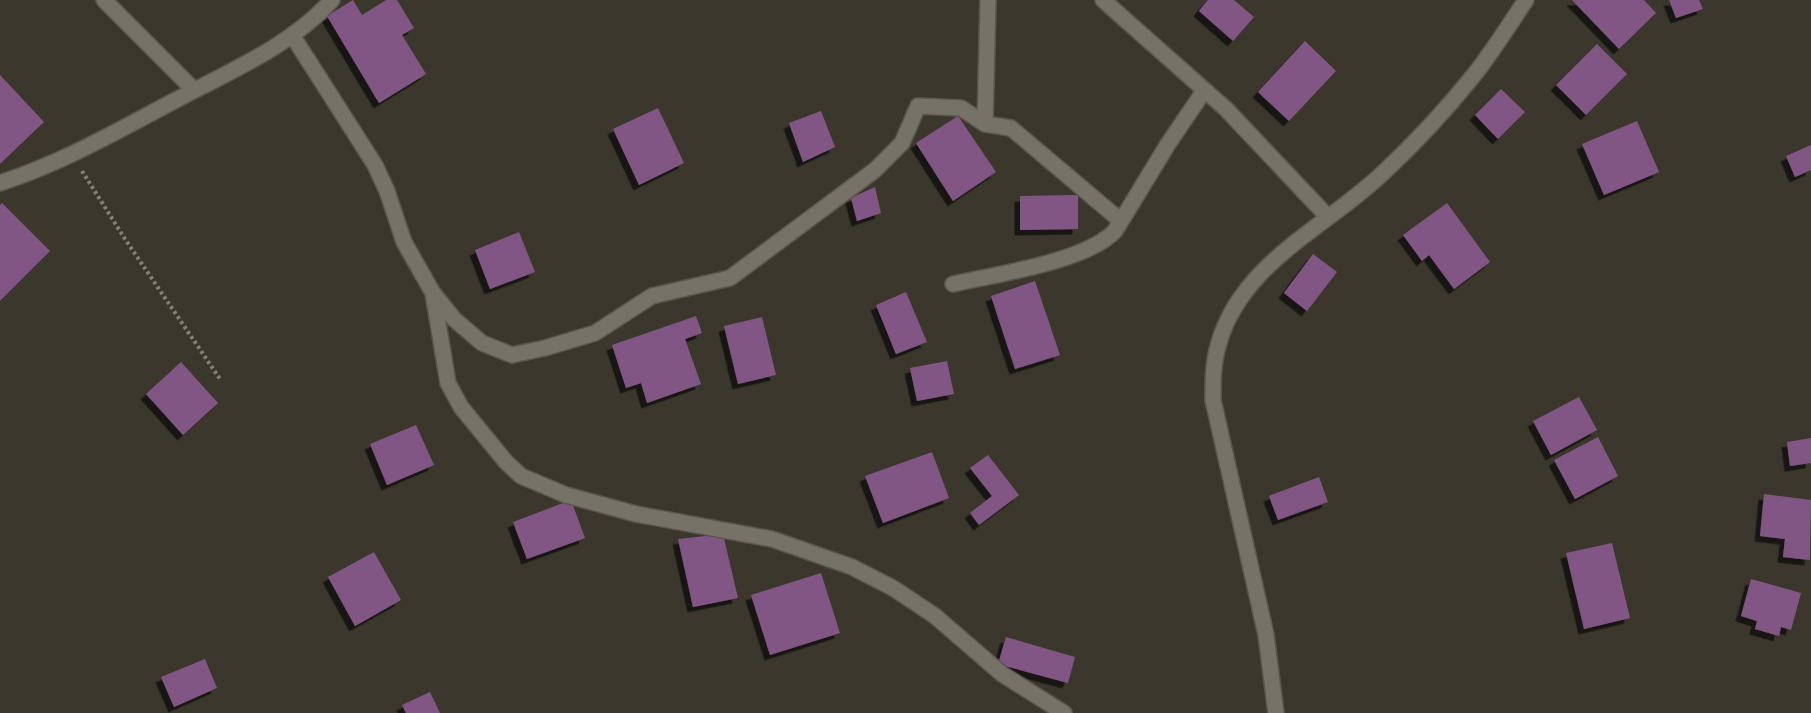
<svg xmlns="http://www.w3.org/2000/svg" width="1811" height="713" font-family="'Archivo Narrow',sans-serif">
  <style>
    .building { fill: #815785; filter: url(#shadow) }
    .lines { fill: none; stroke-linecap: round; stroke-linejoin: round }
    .street-casing { stroke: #5a564e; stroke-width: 18 }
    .path { stroke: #848078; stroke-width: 4; stroke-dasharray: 3 3; stroke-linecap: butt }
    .street { stroke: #777267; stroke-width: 15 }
  </style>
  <defs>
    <filter id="shadow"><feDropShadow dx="-5.5" dy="5.5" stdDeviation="0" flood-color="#0009"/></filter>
  </defs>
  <rect width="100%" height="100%" fill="#3b372d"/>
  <path class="building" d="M353 0 362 15 386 0H397L414 28 402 35 426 74 379 103 327 16Z
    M1208 0H1234L1254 17 1233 41 1199 11Z
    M1572 0H1644L1656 13 1619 49Z
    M1669 0H1699L1703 9 1676 18Z
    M1305 41 1336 71 1289 121 1258 92Z
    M1597 44 1627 74 1586 115 1556 85Z
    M0 75 44 122 0 164Z
    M1501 89 1525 112 1498 139 1475 115Z
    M658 108 684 163 639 185 613 129Z
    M821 111 835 147 803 162 789 123Z
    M958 116 996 172 953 201 916 143Z
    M1637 121 1659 172 1604 195 1582 144Z
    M1811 145V170L1795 177 1786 156Z
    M875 187 881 213 857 221 851 198Z
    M1078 195V229L1020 230V196Z
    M2 203 50 251 0 301V205Z
    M1447 203 1490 262 1454 289 1429 255 1422 261 1403 235Z
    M519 232 535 272 490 289 475 250Z
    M1313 254 1337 272 1307 311 1284 293Z
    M1035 281 1060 355 1015 369 991 296Z
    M906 292 927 342 896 354 876 305Z
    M696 316 702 333 685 339 701 384 647 403 641 383 626 388 612 345Z
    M762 317 776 375 738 384 724 326Z
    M947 361 954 394 917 401 910 368Z
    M181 362 218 403 183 435 146 394Z
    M1579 397 1597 430 1551 455 1533 421Z
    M416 425 434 465 387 485 370 444Z
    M1598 437 1618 476 1575 499 1554 460Z
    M1811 438V463L1790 466 1787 442Z
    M932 452 949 498 883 523 865 476Z
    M988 455 1019 495 979 525 970 513 992 496 970 468Z
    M1319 477 1328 502 1278 520 1269 496Z
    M1764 494 1811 500 1810 560 1783 557 1785 539 1760 536Z
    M571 500 585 538 527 559 513 522Z
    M723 534 738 598 693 607 678 539Z
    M1612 543 1630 618 1584 629 1566 553Z
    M374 552 401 600 355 626 328 577Z
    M821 573 840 633 770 655 751 595Z
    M1751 579 1801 593 1791 630 1781 627 1779 636 1755 629 1757 621 1741 616Z
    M1006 637 1075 657 1068 683 998 664Z
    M205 659 217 688 174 707 161 677Z
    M430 692 440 713H406L402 705Z"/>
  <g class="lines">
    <defs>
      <path id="street" d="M104 0 194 90
        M1103 0 1226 109 1328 217
        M292 35 375 165 387 191 404 242 433 293 454 319 482 343 512 355 545 348 595 333 652 296 730 278 875 170 902 143 918 106 961 108 985 124 1011 128 1121 221
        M985 124 988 0
        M0 183C62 163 117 131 174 101 228 72 291 46 332 0
        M953 284C997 274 1085 262 1115 231L1168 144 1204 91
        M433 293 448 383 461 407 506 462 521 476 566 495 636 514 772 539 852 567 893 588 935 616 1002 674 1064 713
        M1276 713 1266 635 1213 400C1213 382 1213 364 1218 346 1240 263 1327 227 1384 172 1414 144 1449 106 1474 75 1493 51 1509 25 1526 0"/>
    </defs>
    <use href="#street" class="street-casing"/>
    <path class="path" d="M82 171 125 239 220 379"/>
    <use href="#street" class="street"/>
  </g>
</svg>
